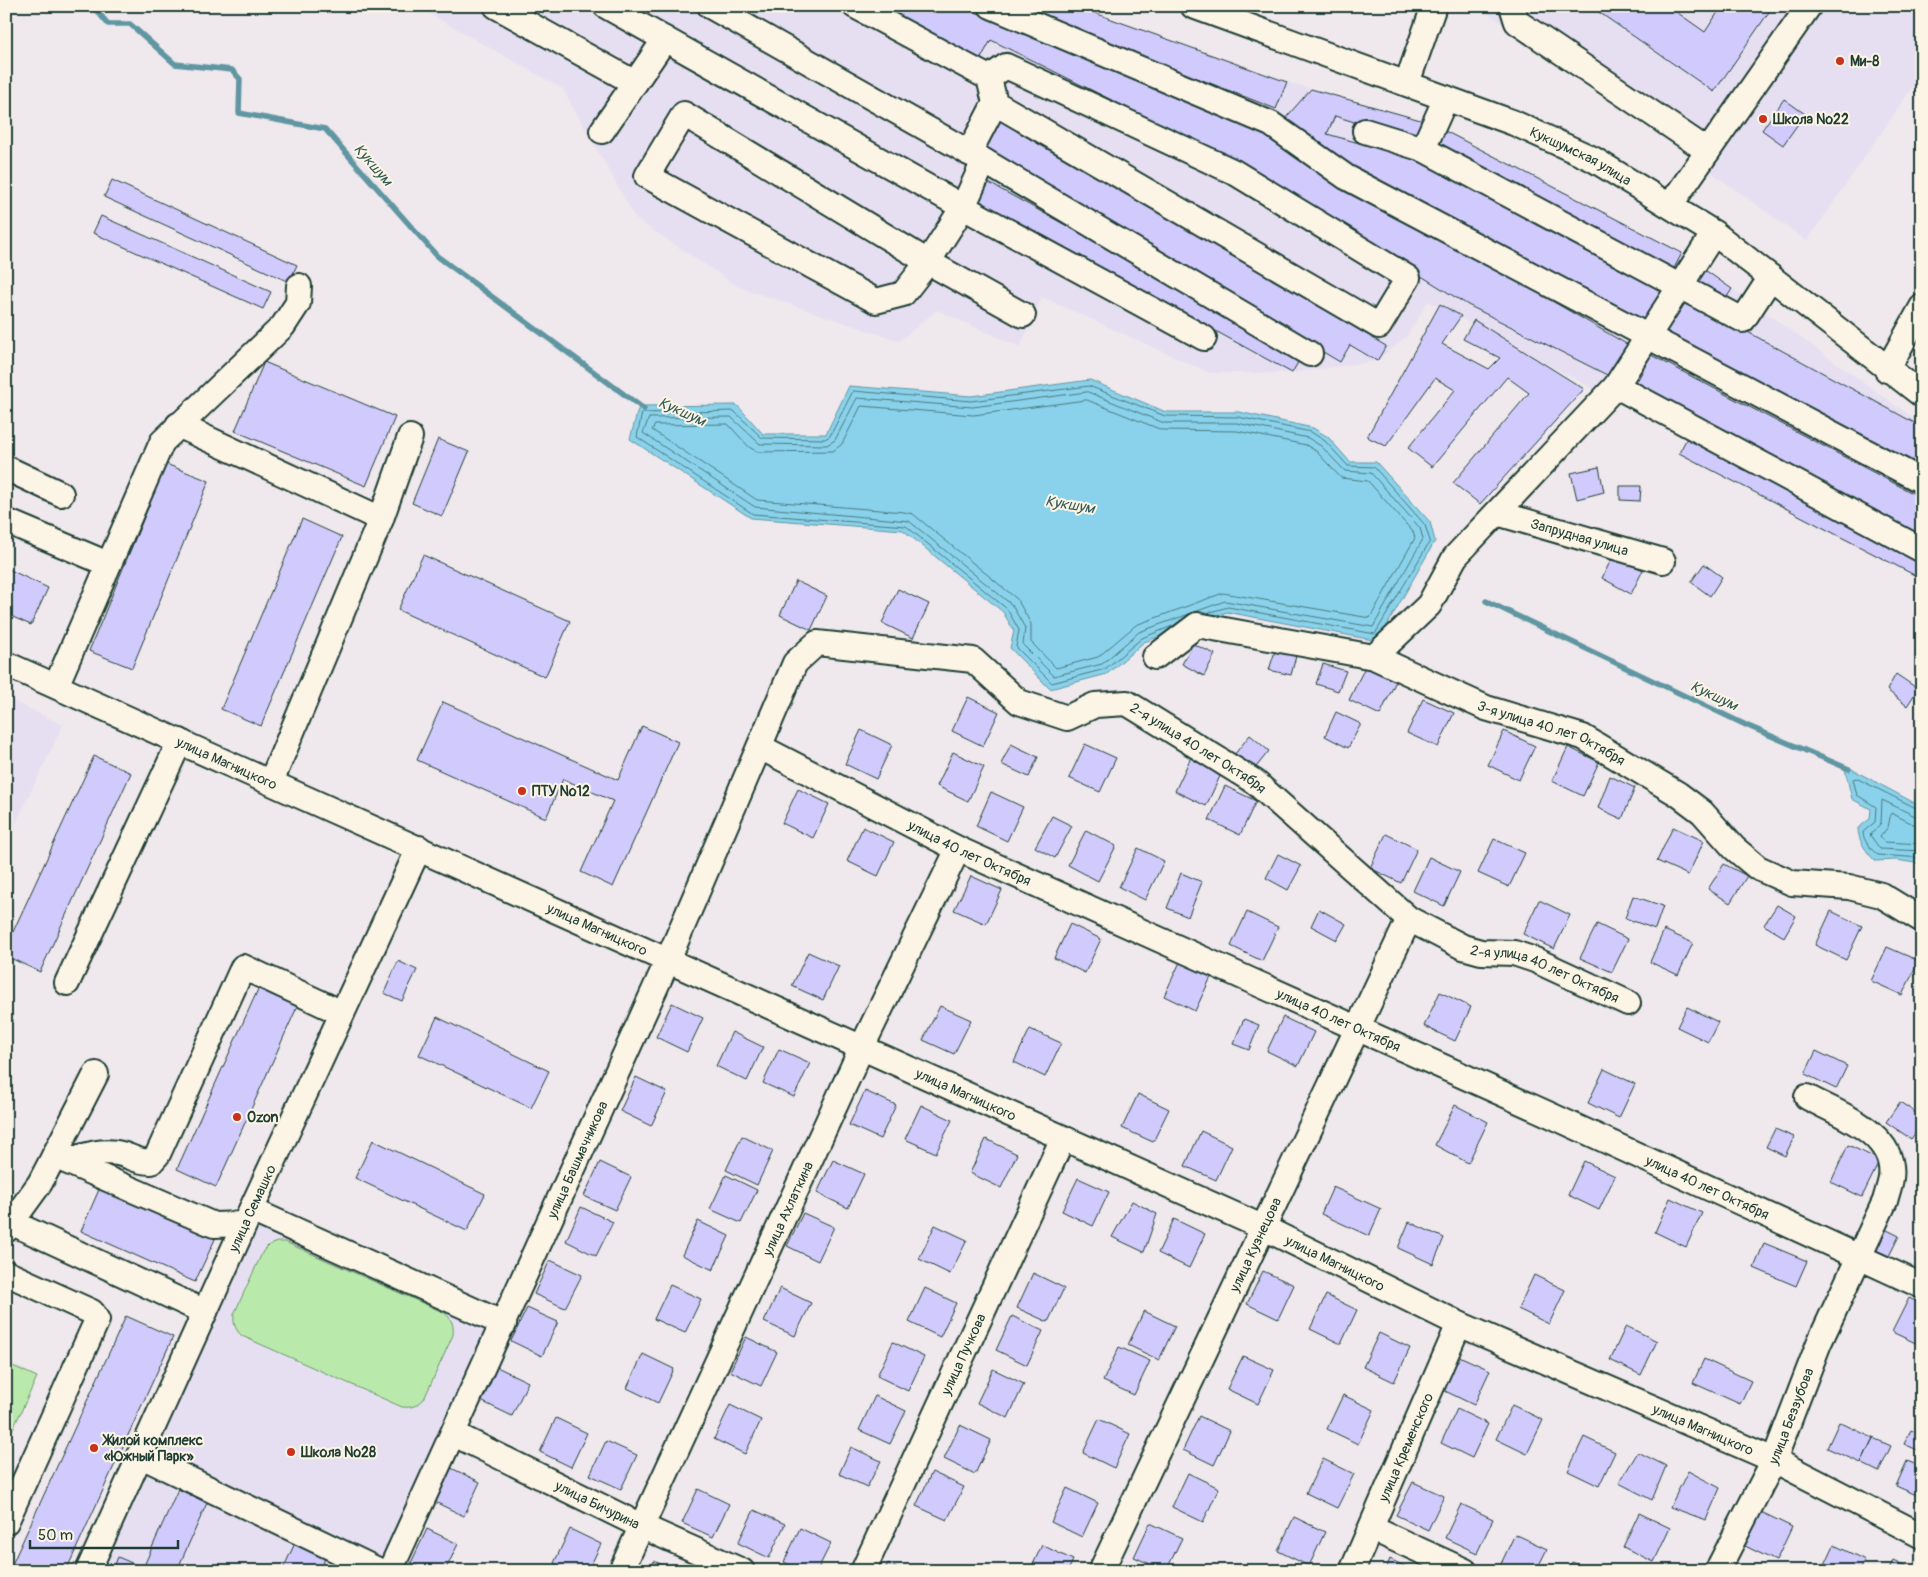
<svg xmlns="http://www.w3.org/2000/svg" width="1928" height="1577" font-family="Pangolin,sans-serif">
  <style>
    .built { fill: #e6dff1 }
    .green { fill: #b9eaab; stroke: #6c9470 }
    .water { fill: #8ad2eb; stroke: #5f96a2 }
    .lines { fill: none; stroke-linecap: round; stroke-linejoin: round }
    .shore { stroke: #4a797d; stroke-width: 1 }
    .stream { stroke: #5f96a2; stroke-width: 5.5 }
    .building { fill: #d1cbfd; stroke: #1f3d34 }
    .minor-casing { stroke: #1f3d34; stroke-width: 28 }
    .minor { stroke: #fcf5e5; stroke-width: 24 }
    .poi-dot { fill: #c8321e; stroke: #fcf5e5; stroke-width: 2 }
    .labels { text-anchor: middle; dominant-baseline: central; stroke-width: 4; stroke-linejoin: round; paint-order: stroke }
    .poi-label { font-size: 14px; font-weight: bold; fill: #1f3d34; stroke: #fcf5e5; text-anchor: start }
    .street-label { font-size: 14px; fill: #1f3d34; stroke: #fcf5e5 }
    .water-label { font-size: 15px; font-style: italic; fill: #345b59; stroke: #fcf5e5 }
  </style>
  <rect width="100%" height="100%" fill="#efe8ec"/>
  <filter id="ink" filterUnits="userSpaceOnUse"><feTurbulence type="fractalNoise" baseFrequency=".02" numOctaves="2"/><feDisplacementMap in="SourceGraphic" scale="10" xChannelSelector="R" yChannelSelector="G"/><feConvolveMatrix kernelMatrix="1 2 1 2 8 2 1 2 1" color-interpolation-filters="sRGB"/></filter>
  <g filter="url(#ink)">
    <path class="built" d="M416 6H1075L1287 82 1424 121 1682 253 1922 424V579L1679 453 1686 438 1428 301 1407 336 1377 361 1292 373H1210L1042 297 1020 347 937 310 899 341 739 287 636 219 563 89Z
      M1478 6H1922V73L1807 241Z
      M6 698 63 725 6 843Z
      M254 1219 479 1316 487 1333 378 1571H96Z"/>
    <path class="green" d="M277 1242H285L445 1313C452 1320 454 1325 453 1335L424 1399C417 1406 412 1408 402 1407L242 1336C235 1329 233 1324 234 1314L263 1251 269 1245Z
      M6 1363 37 1377 6 1444Z"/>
    <path class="water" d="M1090 380 1166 412H1239L1313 428 1328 437 1350 462H1376L1430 522 1435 541 1378 641 1227 612 1144 642 1107 674 1050 689 1010 648 1014 631 1003 612 903 530 751 518 630 439 639 406 737 405 763 434H826L849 386 971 396Z
      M1844 765 1922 807V864L1896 860 1875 861C1866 851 1858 841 1858 828L1870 819 1871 809 1852 799Z"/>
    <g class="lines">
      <path class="shore" d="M1088 392 1164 423H1237L1308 438 1321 446 1345 471 1371 473 1420 528 1423 539 1373 627 1225 601 1139 632 1102 664 1054 676 1023 645 1025 628 1012 605 909 521 755 507 643 433 649 418 731 417 760 444 827 445 835 440 857 398 972 407Z
        M1087 400 1162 430 1237 431 1306 445 1316 451 1341 478 1368 481 1413 532 1415 538 1370 618 1223 593 1136 625 1098 657 1056 668 1031 642V624L1017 599 913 514 904 512 757 500 652 430 655 425 728 424 749 447 758 452 833 451 842 444 861 406 973 415Z
        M1175 625 1142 638 1105 669 1052 683 1016 647 1019 630 1007 609 906 526 753 514 637 437 642 413 734 411 762 438 825 439 830 436 853 391 971 401 1089 386 1165 416 1238 417 1311 432 1325 441 1348 466 1374 467 1425 525 1430 541 1375 634 1228 607 1207 613
        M1922 811 1856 778 1853 779 1857 795 1876 807 1875 822 1863 832C1863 840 1871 850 1878 855L1922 858
        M1922 817 1915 816 1882 800 1881 823 1870 835 1880 849 1922 851
        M1922 825 1913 824 1891 813 1888 827 1880 837 1884 842 1922 844"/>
      <path class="stream" d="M93 6 108 24H130L175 64 232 70 240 79 239 113 325 129 437 256 644 409
        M1486 601 1748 726 1849 769"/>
    </g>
    <path class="building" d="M900 6H961L1256 130 1630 346 1611 377 1468 305 1244 166 991 40 979 62 895 17Z
      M1014 6H1075L1287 82 1276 109Z
      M1590 6H1668L1705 32 1722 6H1773L1714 92Z
      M1311 89 1424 121 1415 141 1335 116 1327 134 1416 159 1662 290 1642 322 1349 167 1283 121Z
      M1784 99 1805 114 1783 145 1762 130Z
      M999 117 1386 346 1377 361 1350 345 1340 362 980 149Z
      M1443 130 1682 253 1672 272 1433 148Z
      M112 180 297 265 289 282 104 197Z
      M989 183 1302 355 1292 373 979 201Z
      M101 216 271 292 263 309 93 233Z
      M1702 268 1732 289 1723 303 1693 282Z
      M1680 295 1922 427V470L1660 332Z
      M1440 304 1461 316 1442 344 1489 369 1500 358 1463 339 1474 320 1584 389 1480 504 1453 483 1529 393 1507 377 1432 467 1408 448 1455 390 1435 378 1386 446 1367 437Z
      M1651 355 1922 498V540L1633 389Z
      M264 362 395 417 366 486 235 431Z
      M1687 438 1922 559V579L1679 453Z
      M438 439 469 452 442 516 412 503Z
      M166 464 209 481 132 668 89 651Z
      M1599 467 1604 492 1577 499 1571 473Z
      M1620 486H1641L1640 501 1620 500Z
      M302 519 342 537 261 726 221 709Z
      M423 555 570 621 545 677 398 610Z
      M1613 556 1643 570 1631 594 1602 578Z
      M1704 564 1722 577 1710 596 1691 582Z
      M6 568 48 588 31 625 6 614Z
      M796 581 827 596 811 630 780 615Z
      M898 589 929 604 913 638 882 623Z
      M1193 644 1215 654 1204 676 1182 664Z
      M1275 651 1296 656 1291 675 1269 670Z
      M1323 664 1346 671 1338 691 1316 684Z
      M1365 667 1396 681 1380 715 1349 700Z
      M1896 674 1918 689 1907 706 1887 690Z
      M968 697 999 712 983 746 952 731Z
      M1423 699 1454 713 1438 747 1407 733Z
      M443 702 618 780 642 726 678 742 613 887 581 872 613 801 563 779 546 818 417 760Z
      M1336 712 1361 724 1348 748 1325 736Z
      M861 730 892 745 876 779 845 764Z
      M1504 731 1535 746 1519 780 1488 765Z
      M1250 735 1269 751 1252 772 1234 755Z
      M1011 744 1038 757 1029 777 1001 764Z
      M1085 744 1116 758 1100 792 1069 778Z
      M1568 747 1599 762 1583 796 1552 781Z
      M953 752 984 767 968 801 937 786Z
      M94 756 131 773 40 972 6 956V947Z
      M1191 757 1222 772 1206 806 1175 791Z
      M1610 776 1635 788 1622 819 1598 808Z
      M1225 786 1256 801 1240 835 1209 820Z
      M798 789 829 804 813 838 782 823Z
      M991 792 1023 807 1007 841 976 826Z
      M1052 816 1072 826 1055 858 1035 847Z
      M863 827 894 842 878 876 847 861Z
      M1673 827 1704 841 1688 875 1657 861Z
      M1086 830 1116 846 1098 881 1068 865Z
      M1386 834 1417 849 1401 883 1370 868Z
      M1494 839 1525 853 1509 887 1478 873Z
      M1138 848 1164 861 1145 900 1119 887Z
      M1278 854 1301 866 1288 890 1266 878Z
      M1429 857 1460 872 1444 906 1413 891Z
      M1724 864 1747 876 1730 903 1708 889Z
      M1181 873 1202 882 1188 917 1167 908Z
      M971 876 1002 890 986 924 954 910Z
      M1633 896 1663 906 1655 929 1625 918Z
      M1539 900 1570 915 1554 949 1523 934Z
      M1777 905 1796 916 1784 937 1764 925Z
      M1319 909 1346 924 1337 940 1311 926Z
      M1831 911 1862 926 1846 960 1815 945Z
      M1247 912 1278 927 1262 961 1231 946Z
      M1070 924 1101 939 1085 973 1054 958Z
      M1597 924 1628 939 1612 972 1580 958Z
      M1664 930 1693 943 1678 975 1650 962Z
      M1887 947 1919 961 1902 995 1871 981Z
      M808 952 839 966 823 1000 792 986Z
      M398 961 417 970 402 1001 384 993Z
      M1180 962 1211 977 1195 1011 1164 996Z
      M259 987 298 1005 216 1187 177 1169Z
      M1440 992 1471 1007 1455 1041 1424 1026Z
      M672 1003 703 1018 687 1052 656 1037Z
      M940 1006 971 1020 954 1054 923 1040Z
      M1687 1007 1718 1022 1708 1042 1677 1027Z
      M437 1017 549 1071 531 1108 419 1055Z
      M1283 1017 1314 1032 1298 1066 1267 1051Z
      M1244 1019 1259 1025 1249 1050 1233 1044Z
      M1030 1029 1061 1043 1045 1077 1014 1062Z
      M732 1032 763 1047 747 1081 716 1066Z
      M779 1049 810 1063 794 1097 763 1083Z
      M1816 1051 1847 1066 1836 1089 1805 1074Z
      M1604 1069 1635 1084 1619 1118 1588 1103Z
      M636 1077 667 1092 651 1126 620 1111Z
      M865 1091 896 1105 880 1139 849 1125Z
      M1138 1094 1169 1109 1153 1142 1122 1128Z
      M1900 1102 1922 1117V1124L1911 1139 1886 1122Z
      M921 1105 952 1120 936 1153 905 1139Z
      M1455 1105 1488 1122 1468 1163 1435 1145Z
      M1775 1129 1794 1137 1785 1156 1766 1147Z
      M1201 1131 1232 1146 1216 1180 1185 1166Z
      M742 1136 773 1151 757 1185 726 1170Z
      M986 1139 1017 1154 1001 1188 970 1173Z
      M373 1140 485 1194 467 1231 355 1178Z
      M1848 1145 1880 1160 1862 1197 1831 1182Z
      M833 1160 864 1174 848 1208 817 1193Z
      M1584 1161 1615 1176 1599 1210 1568 1195Z
      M600 1162 631 1177 615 1210 584 1196Z
      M726 1175 757 1190 741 1223 710 1209Z
      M1078 1178 1109 1192 1093 1226 1062 1211Z
      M101 1185 216 1237 195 1282 81 1231Z
      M1333 1187 1381 1209 1369 1236 1321 1214Z
      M1670 1198 1702 1213 1686 1247 1655 1232Z
      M1132 1201 1157 1214 1144 1252 1112 1237Z
      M581 1207 613 1222 596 1256 566 1241Z
      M803 1213 834 1227 818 1261 787 1246Z
      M1174 1219 1205 1234 1189 1268 1158 1253Z
      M698 1221 729 1236 713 1270 682 1255Z
      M1409 1222 1444 1238 1433 1264 1398 1248Z
      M935 1225 967 1240 950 1274 919 1259Z
      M1883 1228 1899 1236 1889 1256 1872 1248Z
      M1764 1243 1807 1261 1796 1286 1754 1268Z
      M550 1260 582 1275 565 1308 534 1294Z
      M1263 1271 1294 1285 1278 1319 1247 1304Z
      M1033 1273 1064 1288 1048 1322 1017 1308Z
      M1534 1275 1565 1290 1549 1324 1518 1309Z
      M670 1285 701 1299 685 1333 654 1319Z
      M780 1288 811 1303 795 1336 764 1322Z
      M925 1288 956 1303 940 1337 909 1322Z
      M1326 1295 1357 1310 1341 1344 1310 1329Z
      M1909 1298 1922 1304V1346L1892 1332Z
      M527 1308 558 1322 542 1356 511 1341Z
      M1144 1311 1175 1326 1159 1360 1128 1345Z
      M126 1316 173 1337 66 1571H9Z
      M1012 1316 1043 1331 1027 1365 996 1350Z
      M1626 1326 1657 1341 1641 1375 1610 1360Z
      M1379 1333 1410 1348 1394 1382 1363 1367Z
      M746 1337 777 1352 761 1386 730 1371Z
      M893 1342 924 1357 908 1391 877 1376Z
      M1119 1347 1150 1361 1134 1395 1103 1381Z
      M643 1354 674 1369 658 1403 627 1388Z
      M1243 1356 1274 1370 1258 1404 1227 1389Z
      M1459 1356 1490 1370 1474 1405 1443 1390Z
      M1704 1359 1751 1381 1740 1404 1693 1383Z
      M497 1367 528 1382 512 1416 481 1401Z
      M993 1369 1024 1384 1008 1418 977 1403Z
      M1343 1395 1374 1410 1358 1444 1327 1429Z
      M875 1396 906 1411 890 1444 859 1430Z
      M730 1405 761 1420 745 1454 714 1439Z
      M1512 1405 1543 1420 1527 1454 1496 1439Z
      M1457 1409 1488 1424 1472 1458 1441 1443Z
      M1199 1416 1230 1431 1214 1465 1183 1450Z
      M556 1418 587 1433 571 1467 540 1452Z
      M1099 1419 1130 1434 1114 1468 1083 1453Z
      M1839 1422 1873 1438 1861 1463 1827 1448Z
      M960 1425 991 1440 975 1474 944 1459Z
      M1911 1430 1922 1435V1452L1904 1444Z
      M1584 1437 1615 1452 1599 1486 1568 1471Z
      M1873 1438 1891 1446 1879 1472 1861 1463Z
      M606 1441 637 1455 621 1489 590 1475Z
      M851 1447 881 1461 867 1487 839 1474Z
      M1638 1452 1666 1466 1652 1500 1619 1483Z
      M1323 1459 1354 1474 1337 1508 1306 1493Z
      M1907 1461 1922 1467 1921 1497 1896 1486Z
      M449 1467 480 1482 464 1516 433 1501Z
      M1688 1471 1720 1488 1706 1520 1670 1507Z
      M932 1472 964 1487 947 1520 916 1506Z
      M1188 1473 1219 1488 1203 1522 1172 1507Z
      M1413 1482 1444 1496 1428 1530 1396 1515Z
      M1067 1488 1098 1503 1082 1537 1051 1522Z
      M178 1489 207 1503 178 1568 184 1571H112L118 1557 143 1568Z
      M698 1489 729 1504 713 1537 682 1523Z
      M1461 1504 1493 1519 1477 1553 1445 1538Z
      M754 1510 785 1524 769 1558 738 1543Z
      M1761 1512 1792 1527 1776 1561 1745 1546Z
      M1639 1513 1670 1528 1654 1562 1623 1547Z
      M1294 1517 1325 1532 1309 1566 1278 1551Z
      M1150 1523 1182 1538 1166 1571 1134 1557Z
      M800 1528 831 1543 817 1571H802L784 1562Z
      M427 1529 458 1544 445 1571H427L411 1563Z
      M570 1529 601 1544 588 1571H570L554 1563Z
      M1515 1534 1547 1549 1536 1571H1506L1499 1568Z
      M296 1541 326 1556 320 1571H282Z
      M1042 1545 1073 1560 1068 1571H1030Z
      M1834 1545 1865 1560 1860 1571H1822Z
      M1390 1559 1414 1571H1385Z
      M1893 1560 1916 1571H1888Z
      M654 1561 675 1571H650Z
      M1572 1562 1593 1571H1568Z
      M888 1563 904 1571H884Z"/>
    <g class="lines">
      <defs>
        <g id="minor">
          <path d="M496 6 635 83"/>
          <path d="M606 6 963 207 1204 338"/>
          <path d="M710 6 984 161 1310 354"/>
          <path d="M855 6 989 78 995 103 1379 326 1408 278 1234 172 1006 66 989 78"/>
          <path d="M991 6 1271 124 1346 177 1922 481"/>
          <path id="s1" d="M1193 6 1514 123 1593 159 1714 233 1922 395"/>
          <path d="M1512 6 1517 22 1708 151"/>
          <path d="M1407 83 1434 6"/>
          <path d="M602 131 665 39"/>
          <path d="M1365 131 1423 149 1743 320 1771 277"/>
          <path d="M1423 149 1446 98"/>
          <path d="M969 153 995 103"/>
          <path d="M984 161 963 207 928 262 903 294 876 301 647 176 684 114 928 262 1023 315"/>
          <path d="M1671 204 1809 6"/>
          <path d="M1887 370 1922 307"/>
          <path d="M1616 386 1922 550"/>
          <path d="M178 425 381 519"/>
          <path d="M6 468 61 494"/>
          <path id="s2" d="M1497 513 1663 561"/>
          <path d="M6 521 108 564"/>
          <path id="s3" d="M1155 657 1197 625 1374 657 1486 708 1583 737 1678 794 1702 812 1734 848 1758 868 1792 883 1849 887 1881 895 1922 920"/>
          <path d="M1374 657 1429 605 1455 557 1616 386 1714 233"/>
          <path id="s4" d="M6 664 1262 1227 1459 1324 1774 1460 1922 1536"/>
          <path d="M56 686 162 442 283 326 298 303 299 286"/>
          <path id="s5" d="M760 747 958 849 1548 1114 1922 1286"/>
          <path d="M271 782 381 519 410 437"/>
          <path d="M67 983 180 741"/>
          <path d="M54 1156 96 1074"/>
          <path d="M67 1161C84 1156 99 1150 117 1153 130 1155 136 1162 151 1162L158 1154 243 967 342 1013"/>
          <path d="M251 1210 504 1324"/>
          <path d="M6 1220 205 1312"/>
          <path d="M6 1230 40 1183 54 1156 214 1225 244 1224"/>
          <path d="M6 1273 92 1312 97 1320 6 1522"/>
          <path id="s6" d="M454 1434 641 1526 742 1571"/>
          <path d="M139 1455 380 1571"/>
          <path d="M1371 1528 1465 1571"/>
          <path id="s7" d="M88 1571 251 1210 419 848"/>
          <path id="s8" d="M390 1571 668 960 795 663 817 643 973 660 1019 702 1067 718 1095 705 1127 703 1255 782 1409 919 1463 947 1481 952 1514 953 1535 960 1628 1003"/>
          <path id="s9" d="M621 1571 862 1047 958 849"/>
          <path id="s10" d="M863 1571 1063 1138"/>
          <path id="s11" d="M1101 1571 1409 919"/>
          <path id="s12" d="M1352 1571 1459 1324"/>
          <path id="s13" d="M1717 1571 1774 1460 1819 1343 1885 1201C1887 1193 1890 1185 1891 1178 1897 1133 1838 1114 1807 1097"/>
        </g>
      </defs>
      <use href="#minor" class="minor-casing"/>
      <use href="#minor" class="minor"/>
    </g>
  </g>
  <g class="poi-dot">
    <circle cx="1840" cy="61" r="5"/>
    <circle cx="1763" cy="119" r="5"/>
    <circle cx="522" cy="791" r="5"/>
    <circle cx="237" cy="1117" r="5"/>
    <circle cx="94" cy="1448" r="5"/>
    <circle cx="291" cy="1452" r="5"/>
  </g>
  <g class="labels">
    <g class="poi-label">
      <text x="1850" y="61">Ми-8</text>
      <text x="1773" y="119">Школа №22</text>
      <text x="532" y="791">ПТУ №12</text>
      <text x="247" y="1117">Ozon</text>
      <text x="104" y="1440">Жилой комплекс<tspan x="104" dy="16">«Южный Парк»</tspan></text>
      <text x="301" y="1452">Школа №28</text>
    </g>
    <g class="street-label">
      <text stroke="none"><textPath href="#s1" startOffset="416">Кукшумская улица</textPath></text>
      <text stroke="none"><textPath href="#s2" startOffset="86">Запрудная улица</textPath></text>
      <text stroke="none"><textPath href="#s3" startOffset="426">3-я улица 40 лет Октября</textPath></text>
      <text stroke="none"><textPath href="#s8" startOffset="1441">2-я улица 40 лет Октября</textPath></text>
      <text stroke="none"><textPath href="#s4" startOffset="242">улица Магницкого</textPath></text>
      <text stroke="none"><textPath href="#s5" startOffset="235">улица 40 лет Октября</textPath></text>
      <text stroke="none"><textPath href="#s4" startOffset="648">улица Магницкого</textPath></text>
      <text stroke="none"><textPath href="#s8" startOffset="1861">2-я улица 40 лет Октября</textPath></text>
      <text stroke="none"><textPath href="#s5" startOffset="640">улица 40 лет Октября</textPath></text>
      <text stroke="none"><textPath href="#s4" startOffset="1052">улица Магницкого</textPath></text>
      <text stroke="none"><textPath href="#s8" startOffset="452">улица Башмачникова</textPath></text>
      <text stroke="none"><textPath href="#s5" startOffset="1045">улица 40 лет Октября</textPath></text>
      <text stroke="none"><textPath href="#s7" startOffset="398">улица Семашко</textPath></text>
      <text stroke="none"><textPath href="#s9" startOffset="399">улица Ахлаткина</textPath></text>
      <text stroke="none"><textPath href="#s11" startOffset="361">улица Кузнецова</textPath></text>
      <text stroke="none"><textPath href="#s4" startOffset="1458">улица Магницкого</textPath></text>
      <text stroke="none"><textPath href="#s10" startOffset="239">улица Пучкова</textPath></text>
      <text stroke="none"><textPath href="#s13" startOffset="172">улица Беззубова</textPath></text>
      <text stroke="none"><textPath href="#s4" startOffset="1862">улица Магницкого</textPath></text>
      <text stroke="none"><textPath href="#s12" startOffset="135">улица Кременского</textPath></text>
      <text stroke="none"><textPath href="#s6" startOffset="160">улица Бичурина</textPath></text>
    </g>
    <g class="water-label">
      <text transform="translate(373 165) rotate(49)">Кукшум</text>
      <text transform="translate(682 412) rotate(24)">Кукшум</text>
      <text transform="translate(1070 505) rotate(9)">Кукшум</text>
      <text transform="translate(1714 696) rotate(25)">Кукшум</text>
    </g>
  </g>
  <rect width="1928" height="1577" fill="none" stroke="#fcf5e5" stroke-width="25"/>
  <rect x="12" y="12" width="1903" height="1552" fill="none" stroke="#1f3d34" stroke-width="2" filter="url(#ink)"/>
  <path d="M30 1540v8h148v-8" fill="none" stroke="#1f3d34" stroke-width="2.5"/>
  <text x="38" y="1540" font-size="15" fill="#1f3d34" stroke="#fcf5e5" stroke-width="4" paint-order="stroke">50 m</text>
</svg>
